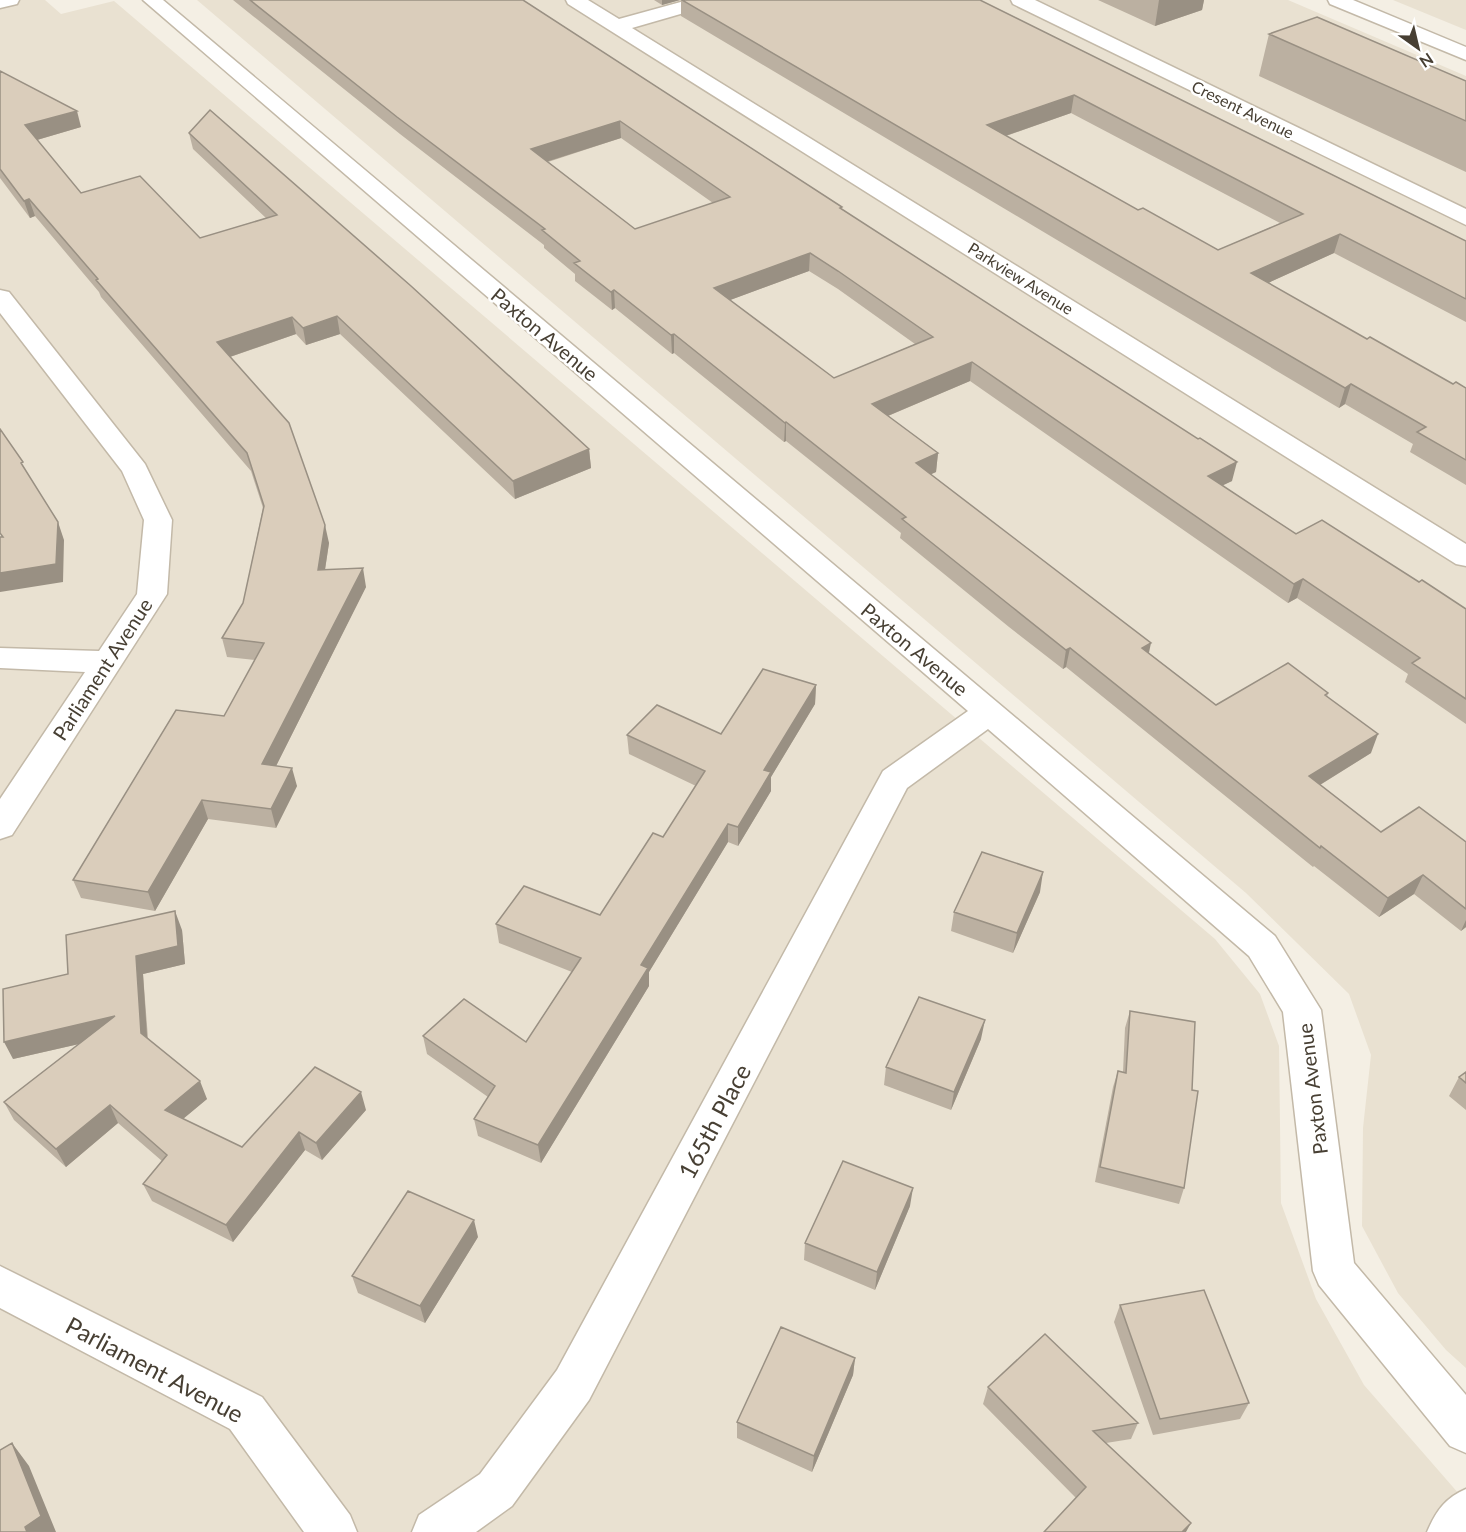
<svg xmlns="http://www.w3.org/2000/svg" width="1466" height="1532" font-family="Lato,sans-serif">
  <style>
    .residential { fill: #e9e1d1 }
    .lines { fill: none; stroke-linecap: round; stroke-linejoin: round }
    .minor-casing { stroke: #c3b9a8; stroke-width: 3 }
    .minor { fill: #fff; fill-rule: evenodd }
    .wall { fill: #bbb0a1; fill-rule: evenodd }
    .shaded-wall { fill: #999083 }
    .building { fill: #dacdbb; stroke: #999083; stroke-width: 1.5; fill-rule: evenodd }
    .labels { text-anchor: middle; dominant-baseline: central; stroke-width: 5; stroke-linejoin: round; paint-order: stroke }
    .far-street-label { font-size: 16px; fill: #473f33; stroke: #fff }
    .street-label { font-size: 20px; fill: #473f33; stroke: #fff }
    .near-street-label { font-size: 24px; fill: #473f33; stroke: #fff }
  </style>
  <rect width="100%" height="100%" fill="#f4efe4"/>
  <path class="residential" d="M0 0H45L61 14 114 1 1215 939 1260 994 1279 1046 1281 1203 1316 1299 1364 1385 1466 1502V1532H0Z
    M197 0H1288L1466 76V1368L1446 1350 1398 1293 1362 1226 1363 1128 1371 1055 1349 994 1246 893Z
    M1393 0H1466V30Z"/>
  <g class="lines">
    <defs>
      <path id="minor" d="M0 0H19L17 4 0 8Z
        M143 0H163L1275 936 1321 1010 1354 1263 1466 1395V1453L1450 1446 1319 1285 1313 1271 1283 1012 1249 956 988 729 907 788 589 1400 512 1506 476 1532H412L419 1515 480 1474 557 1370 883 771 968 711Z
        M566 0H588L619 19 688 0H717L715 4 632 28 1466 544V566L1456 564 568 4Z
        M1011 0H1035L1466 209V225L1013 4Z
        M1328 0H1353L1466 47V60L1330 4Z
        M0 290 9 292 145 464 172 520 167 594 12 835 0 839V799L85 672 0 668V648L99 651 137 594 144 520 122 471 0 313Z
        M0 1266 262 1397 350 1515 357 1532H304L230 1429 0 1308Z
        M1466 1489V1532H1427C1436 1511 1445 1498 1466 1489Z"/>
    </defs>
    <use href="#minor" class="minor-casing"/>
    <use href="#minor" class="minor"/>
  </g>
  <path class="wall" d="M233 0H523L842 207 841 209 1232 481 1222 485 1296 534 1419 582 1466 609V724L1405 682 1408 674 1297 598 1288 603 970 381 888 416 938 453 936 472 931 474 1149 653 1216 705 1328 693 1327 697 1371 753 1320 785 1381 832 1466 842V927L1461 931 1414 894 1379 917 1314 866 1313 867 1066 667 1063 669 1009 627 900 538 901 533 786 441 784 442 674 353 672 354 615 308 612 310 575 281V274L544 248V245L400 134ZM621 138 713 203 635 229 548 162ZM809 271 838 289 915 344 834 378 730 300Z
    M654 0H680L662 5Z
    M681 0H980L1466 241V322L1334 253 1268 283 1367 339 1453 384 1466 388V485L1410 452 1413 444 1345 404 1339 408 681 16ZM1071 113 1280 223 1218 250 1138 210 1006 136Z
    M1098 0H1204L1202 10 1155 26Z
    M1269 34 1466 81V172L1259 76Z
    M0 71 81 127 37 140 81 193 200 238 266 218 193 149 189 133 589 449 591 468 515 499 340 334 306 345 296 334 230 357 329 543 325 570 366 587 276 766 297 786 276 828 208 819 155 911 81 898 73 880 224 716 255 660 227 657 222 638 243 603 263 508 251 471 101 297 99 292 35 216 30 218 0 178Z
    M816 685 815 704 771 777V791L738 846 728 842 649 972V986L541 1163 478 1136 474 1119 488 1097 427 1054 423 1036 526 1042 572 972 499 943 496 924 600 915 663 837 696 786 629 754 627 735 721 734Z
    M1040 892 1013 953 951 931 954 912Z
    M182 930 185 964 143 974 148 1038 207 1099 183 1119 242 1147 366 1110 322 1160 305 1150 233 1242 152 1201 143 1184 162 1161 118 1123 66 1167 14 1120 4 1102 79 1044 13 1059 68 974Z
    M1130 1011 1184 1188 1179 1204 1095 1182 1113 1087 1118 1071 1123 1072 1125 1028Z
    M981 1039 951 1110 884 1085 886 1067Z
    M1466 1072V1110L1449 1096 1459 1077Z
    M910 1206 875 1290 804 1260 805 1243Z
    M478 1237 425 1323 358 1293 352 1276Z
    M1120 1305 1249 1403 1240 1419 1153 1435 1114 1322Z
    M855 1358 853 1375 812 1472 737 1438V1422Z
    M988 1387 1138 1423 1131 1439 1106 1443 1191 1523 1076 1498 983 1404Z"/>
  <path class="shaded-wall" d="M662 0H680L662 5Z
    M1159 0H1204L1202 10 1155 26Z
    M1074 95 1071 113 985 143 987 125Z
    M77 111 81 127 30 142 25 125Z
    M620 121 621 138 533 166 531 149Z
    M29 199 35 216 30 218 24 201Z
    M1340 234 1334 253 1246 293 1251 273Z
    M810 253 809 271 714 306V288Z
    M614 290 615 308 612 310 611 292Z
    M337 316 340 334 306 345 303 328Z
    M292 317 296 334 221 360 217 342Z
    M674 334V353L672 354 671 335Z
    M972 362 970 381 871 423 872 404Z
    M1351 384 1345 404 1339 408 1345 388Z
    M786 422V441L784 442 785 423Z
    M589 449 591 468 515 499 513 481Z
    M938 453 936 472 914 482 916 463Z
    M1237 462 1232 481 1203 495 1208 476Z
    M58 522 64 540 63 582 0 592V573Z
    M325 525 329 543 322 589 318 570Z
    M363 568 366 587 268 782 262 764Z
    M1303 579 1297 598 1288 603 1294 584Z
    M1151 643 1147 662 1142 648Z
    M1070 648 1066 667 1063 669 1066 650Z
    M816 685 815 704 771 777V791L738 846V827L764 770Z
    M1378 734 1371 753 1302 796 1309 776Z
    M292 768 297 786 276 828 271 809Z
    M202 800 208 819 155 911 148 892Z
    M728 824V842L649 972V986L541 1163 538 1145 641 965Z
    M1043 872 1040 892 1013 953 1017 933Z
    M1423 875 1414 894 1379 917 1388 898Z
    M175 911 182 930 185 964 143 974 148 1051 141 1033 136 956Z
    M1466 920V927L1461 931Z
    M115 1016 123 1034 13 1059 4 1042Z
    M985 1020 981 1039 951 1110 954 1092Z
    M200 1081 207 1099 172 1128 165 1110Z
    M361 1092 366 1110 322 1160 316 1143Z
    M110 1105 118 1123 66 1167 56 1149Z
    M299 1132 305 1150 233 1242 226 1225Z
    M913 1188 910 1206 875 1290 877 1272Z
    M474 1220 478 1237 425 1323 420 1306Z
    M855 1358 853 1375 812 1472 814 1456Z
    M12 1443 29 1466 56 1532H27L25 1527Z
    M1191 1523 1186 1532H1182Z"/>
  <path class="building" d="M250 0H523L842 207 840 208 1198 439 1200 438 1237 462 1208 476 1296 534 1322 520 1419 582 1422 580 1466 609V699L1412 663 1420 658 1303 579 1294 584 972 362 872 404 938 453 916 463 1151 643 1142 648 1216 705 1288 663 1328 693 1325 695 1378 734 1309 776 1381 832 1419 807 1466 842V909L1423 875 1388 898 1321 846 1320 848 1070 648 1066 650 1012 607 902 519 906 517 786 422 785 423 674 334 671 335 614 290 611 292 574 263 580 261 542 230 545 229 397 117ZM620 121 730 197 635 229 531 149ZM810 253 838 271 933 337 834 378 714 288Z
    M682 0H980L1466 241V299L1340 234 1251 273 1367 339 1370 337 1453 384 1456 382 1466 388V460L1417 432 1426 427 1351 384 1345 388ZM1074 95 1303 214 1218 250 1143 208 1138 210 987 125Z
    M1317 17 1466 81V121L1269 34Z
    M0 71 77 111 25 125 81 193 140 176 200 238 277 215 189 133 210 110 411 286 589 449 513 481 337 316 303 328 292 317 217 342 289 423 325 525 318 570 363 568 262 764 292 768 271 809 202 800 148 892 73 880 176 710 224 716 264 643 222 638 243 603 264 506 247 453 96 280 98 279 29 199 24 201 0 169Z
    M0 429 23 462 21 463 58 522 56 564 0 573V537H3L0 533Z
    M763 669 816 685 764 770 771 772 738 827 728 824 641 965 648 968 538 1145 474 1119 495 1086 423 1036 464 999 526 1042 581 958 496 924 524 886 600 915 653 833 663 837 705 771 627 735 657 705 721 734Z
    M982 852 1043 872 1017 933 954 912Z
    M175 911 178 946 136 956 141 1033 200 1081 165 1110 242 1147 315 1067 361 1092 316 1143 299 1132 226 1225 143 1184 167 1155 110 1105 56 1149 4 1102 115 1016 4 1042 3 989 68 974 66 935Z
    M919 997 985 1020 954 1092 886 1067Z
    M1130 1011 1195 1022 1192 1090 1198 1091 1184 1188 1100 1167 1118 1071 1126 1073Z
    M1466 1072V1083L1459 1077Z
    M843 1161 913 1188 877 1272 805 1243Z
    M408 1191 474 1220 420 1306 352 1276Z
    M1204 1290 1249 1403 1160 1419 1120 1305Z
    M781 1327 855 1358 814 1456 737 1422Z
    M1045 1334 1138 1423 1093 1431 1191 1523 1182 1532H1044L1086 1487 988 1387Z
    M12 1443 41 1516 25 1527 27 1532H0V1450Z"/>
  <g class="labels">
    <g class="far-street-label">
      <text transform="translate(1243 109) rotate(26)">Cresent Avenue</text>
      <text transform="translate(1021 278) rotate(32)">Parkview Avenue</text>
    </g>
    <g class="street-label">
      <text transform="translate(545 334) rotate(40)">Paxton Avenue</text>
      <text transform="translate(915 649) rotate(40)">Paxton Avenue</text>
      <text transform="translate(102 669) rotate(-57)">Parliament Avenue</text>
      <text transform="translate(1312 1089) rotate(-97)">Paxton Avenue</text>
    </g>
    <g class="near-street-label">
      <text transform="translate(714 1121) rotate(-62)">165th Place</text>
      <text transform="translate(155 1369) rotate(28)">Parliament Avenue</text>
    </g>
  </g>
  <g transform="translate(1418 48) rotate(146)" stroke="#ffffff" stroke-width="4.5" paint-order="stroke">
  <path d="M0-4.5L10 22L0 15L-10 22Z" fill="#473f33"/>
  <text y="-9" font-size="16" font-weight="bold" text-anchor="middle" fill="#473f33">N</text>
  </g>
</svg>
